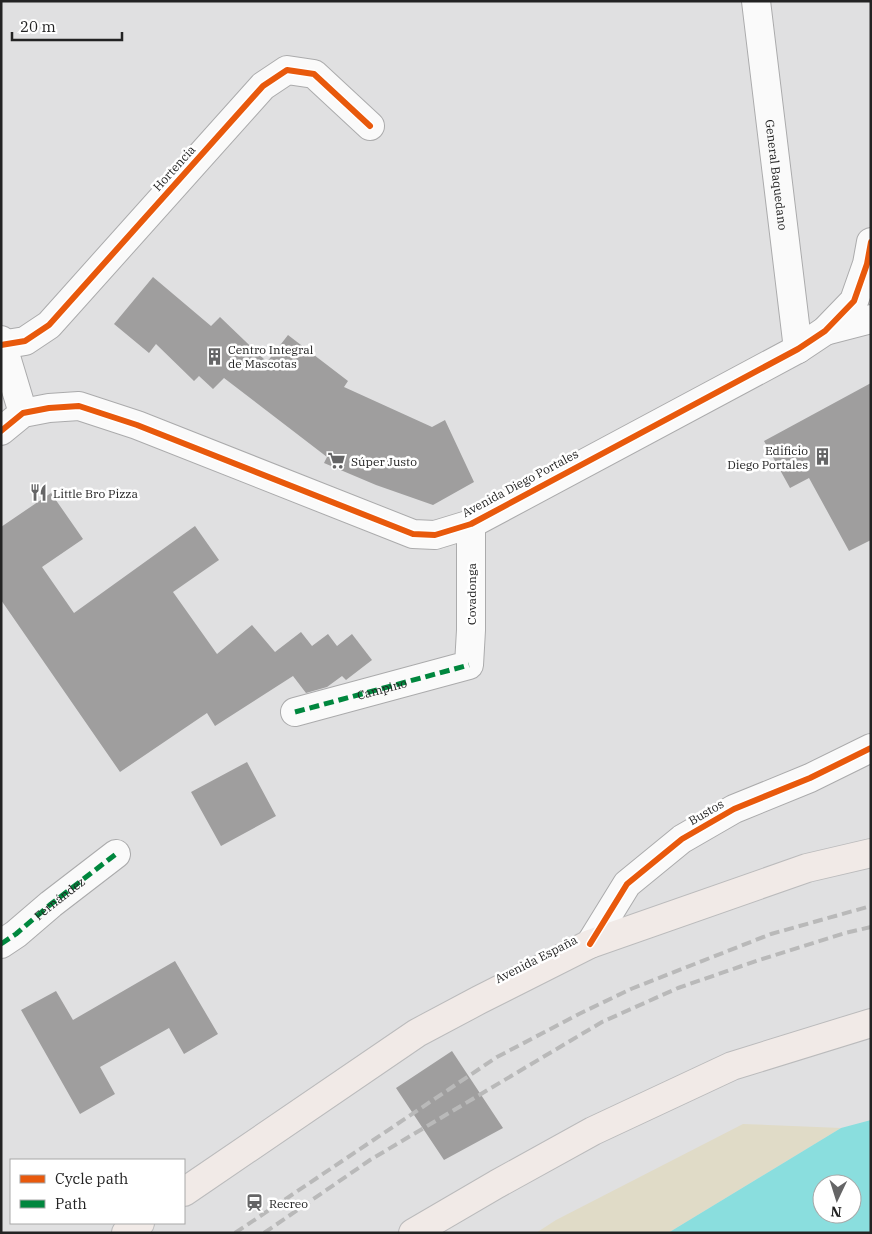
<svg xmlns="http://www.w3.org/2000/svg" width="872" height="1234" font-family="'IBM Plex Serif',serif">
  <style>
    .sand { fill: #e0dbc7 }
    .water { fill: #8adede; fill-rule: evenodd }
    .building { fill: #9f9e9e }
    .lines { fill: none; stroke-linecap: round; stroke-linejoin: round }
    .minor-casing { stroke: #ababac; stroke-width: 30 }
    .major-casing { stroke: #bbbbbc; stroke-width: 30 }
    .minor { stroke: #fafafa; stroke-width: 28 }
    .major { stroke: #f1eae7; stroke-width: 28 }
    .rail { stroke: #b9b9b9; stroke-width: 4; stroke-dasharray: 10 5; stroke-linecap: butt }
    .quiet { stroke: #00873e; stroke-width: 5; stroke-dasharray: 10 5; stroke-linecap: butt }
    .cycleway-casing { stroke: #fff; stroke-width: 9 }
    .cycleway { stroke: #e8590c; stroke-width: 6 }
    .labels { text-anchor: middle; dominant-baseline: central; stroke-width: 5; stroke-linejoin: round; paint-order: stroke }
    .street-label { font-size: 12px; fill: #232323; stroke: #fff }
    .poi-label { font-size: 12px; fill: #232323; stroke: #fff; text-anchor: start }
  </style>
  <rect width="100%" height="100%" fill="#e0e0e1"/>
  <path class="sand" d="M743 1124 841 1128 668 1233H536L556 1220Z"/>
  <path class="water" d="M871 1120V1233H668L841 1128ZM822 1184H852V1214H822Z"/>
  <path class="building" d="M153 277 211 326 220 317 267 362 288 335 348 381 344 387 432 427 445 420 474 482 433 505 376 485 324 463 327 457 224 378 213 389 199 376 194 381 156 344 149 353 114 324Z
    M871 383V540L849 551 809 478 790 488 764 441Z
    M51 493 83 539 42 567 74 613 195 526 219 560 173 592 217 654 252 625 275 652 301 632 312 646 328 634 337 646 352 634 372 660 346 680 342 676 327 687 306 693 293 676 215 726 207 713 120 772 1 600V527Z
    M247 762 276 816 221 846 191 792Z
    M175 961 218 1034 184 1054 169 1028 100 1067 115 1094 80 1114 21 1010 56 991 73 1020Z
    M452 1051 503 1128 444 1160 396 1088Z"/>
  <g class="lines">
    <defs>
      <g id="minor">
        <path id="s1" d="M756 1 798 349"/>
        <path d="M825 331 871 319"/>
        <path d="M1 340 23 413"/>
        <path d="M1 345 25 341 49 325 263 86 287 70 314 74 370 126"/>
        <path d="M1 431 23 413 49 408 79 406 137 425 413 534 435 535 471 524 798 349 825 331 854 301 867 264 871 242"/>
        <path id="s2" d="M295 712 469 665 471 630V524"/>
        <path id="s3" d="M1 944 16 934 51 904 116 854"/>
        <path d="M590 944 627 884 682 839 734 809 810 778 871 748"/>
      </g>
      <path id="major" d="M184 1192 417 1033 479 1000 590 944 807 868 871 853
        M126 1233 140 1223
        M413 1233 497 1184 593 1131 732 1066 871 1023"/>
    </defs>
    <use href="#minor" class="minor-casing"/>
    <use href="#major" class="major-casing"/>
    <use href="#minor" class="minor"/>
    <use href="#major" class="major"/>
    <path class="rail" d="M235 1233 497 1057 579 1014 631 989 771 934 871 906
      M264 1233 370 1160 602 1022 678 988 759 960 845 933 871 927"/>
    <path class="quiet" d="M295 712 469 665
      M1 944 16 934 51 904 116 854"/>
    <defs>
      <path id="cycleway" d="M1 345 25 341 49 325 263 86 287 70 314 74 370 126
        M1 431 23 413 49 408 79 406 137 425 413 534 435 535 471 524 798 349 825 331 854 301 867 264 871 242
        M590 944 627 884 682 839 734 809 810 778 871 748"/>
    </defs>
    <use href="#cycleway" class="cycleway-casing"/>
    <use href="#cycleway" class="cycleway"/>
  </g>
  <defs>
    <symbol id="building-bare" viewBox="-9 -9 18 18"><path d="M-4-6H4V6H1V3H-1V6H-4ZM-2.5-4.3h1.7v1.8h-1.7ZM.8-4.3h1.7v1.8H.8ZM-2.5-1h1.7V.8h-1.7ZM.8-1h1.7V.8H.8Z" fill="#656566" stroke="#fff" stroke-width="2.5" paint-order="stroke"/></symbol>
    <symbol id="supermarket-bare" viewBox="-9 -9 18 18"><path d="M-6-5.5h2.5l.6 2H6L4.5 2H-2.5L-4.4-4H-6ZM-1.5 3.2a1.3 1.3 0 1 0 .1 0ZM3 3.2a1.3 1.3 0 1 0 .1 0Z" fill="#656566" stroke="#fff" stroke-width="2.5" paint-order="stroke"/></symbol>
    <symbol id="restaurant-bare" viewBox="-9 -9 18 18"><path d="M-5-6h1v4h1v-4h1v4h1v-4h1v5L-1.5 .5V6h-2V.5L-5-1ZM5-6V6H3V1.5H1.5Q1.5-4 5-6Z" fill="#656566" stroke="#fff" stroke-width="2.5" paint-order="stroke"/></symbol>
    <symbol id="station-bare" viewBox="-9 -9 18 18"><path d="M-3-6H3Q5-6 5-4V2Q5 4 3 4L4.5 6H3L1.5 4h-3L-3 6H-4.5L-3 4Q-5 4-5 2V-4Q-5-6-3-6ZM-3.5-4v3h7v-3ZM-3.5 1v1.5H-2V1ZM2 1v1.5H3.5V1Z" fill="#656566" stroke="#fff" stroke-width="2.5" paint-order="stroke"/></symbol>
  </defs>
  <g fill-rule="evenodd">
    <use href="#building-bare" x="202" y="344" width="25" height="25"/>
    <use href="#building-bare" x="810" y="444" width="25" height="25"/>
    <use href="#supermarket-bare" x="324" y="448" width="25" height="25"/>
    <use href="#restaurant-bare" x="26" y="480" width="25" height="25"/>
    <use href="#station-bare" x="242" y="1190" width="25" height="25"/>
  </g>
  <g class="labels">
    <g class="street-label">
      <text transform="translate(174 168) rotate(-48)">Hortencia</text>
      <text stroke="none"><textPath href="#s1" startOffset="175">General Baquedano</textPath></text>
      <text transform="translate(520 483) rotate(-28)">Avenida Diego Portales</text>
      <text transform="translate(471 594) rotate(-90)">Covadonga</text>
      <text stroke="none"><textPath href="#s2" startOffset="90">Campino</textPath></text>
      <text transform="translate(706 812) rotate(-30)">Bustos</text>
      <text stroke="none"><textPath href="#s3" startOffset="74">Fernández</textPath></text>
      <text transform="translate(536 959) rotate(-27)">Avenida España</text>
    </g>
    <g class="poi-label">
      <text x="228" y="349">Centro Integral<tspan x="228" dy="14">de Mascotas</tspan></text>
      <text x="808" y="450" text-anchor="end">Edificio<tspan x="808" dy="14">Diego Portales</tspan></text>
      <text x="351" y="461">Súper Justo</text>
      <text x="53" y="493">Little Bro Pizza</text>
      <text x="269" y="1203">Recreo</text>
    </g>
  </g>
  <rect width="872" height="1234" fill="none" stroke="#232323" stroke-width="5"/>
  <rect x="10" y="1159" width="175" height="65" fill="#ffffff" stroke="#a7a7a7"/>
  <rect x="20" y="1175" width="25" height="8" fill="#e8590c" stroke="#a7a7a7"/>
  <text x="55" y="1184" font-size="15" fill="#232323">Cycle path</text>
  <rect x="20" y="1200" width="25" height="8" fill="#00873e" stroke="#a7a7a7"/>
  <text x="55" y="1209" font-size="15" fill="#232323">Path</text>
  <g transform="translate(837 1199) rotate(184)"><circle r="24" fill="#ffffff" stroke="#a7a7a7"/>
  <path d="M0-4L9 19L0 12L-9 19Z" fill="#656566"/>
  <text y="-8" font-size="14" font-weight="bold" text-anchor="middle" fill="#232323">N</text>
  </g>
  <path d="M12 32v8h110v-8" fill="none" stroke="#232323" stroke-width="2.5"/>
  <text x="20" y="32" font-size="15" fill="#232323" stroke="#ffffff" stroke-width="4" paint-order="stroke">20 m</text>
</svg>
